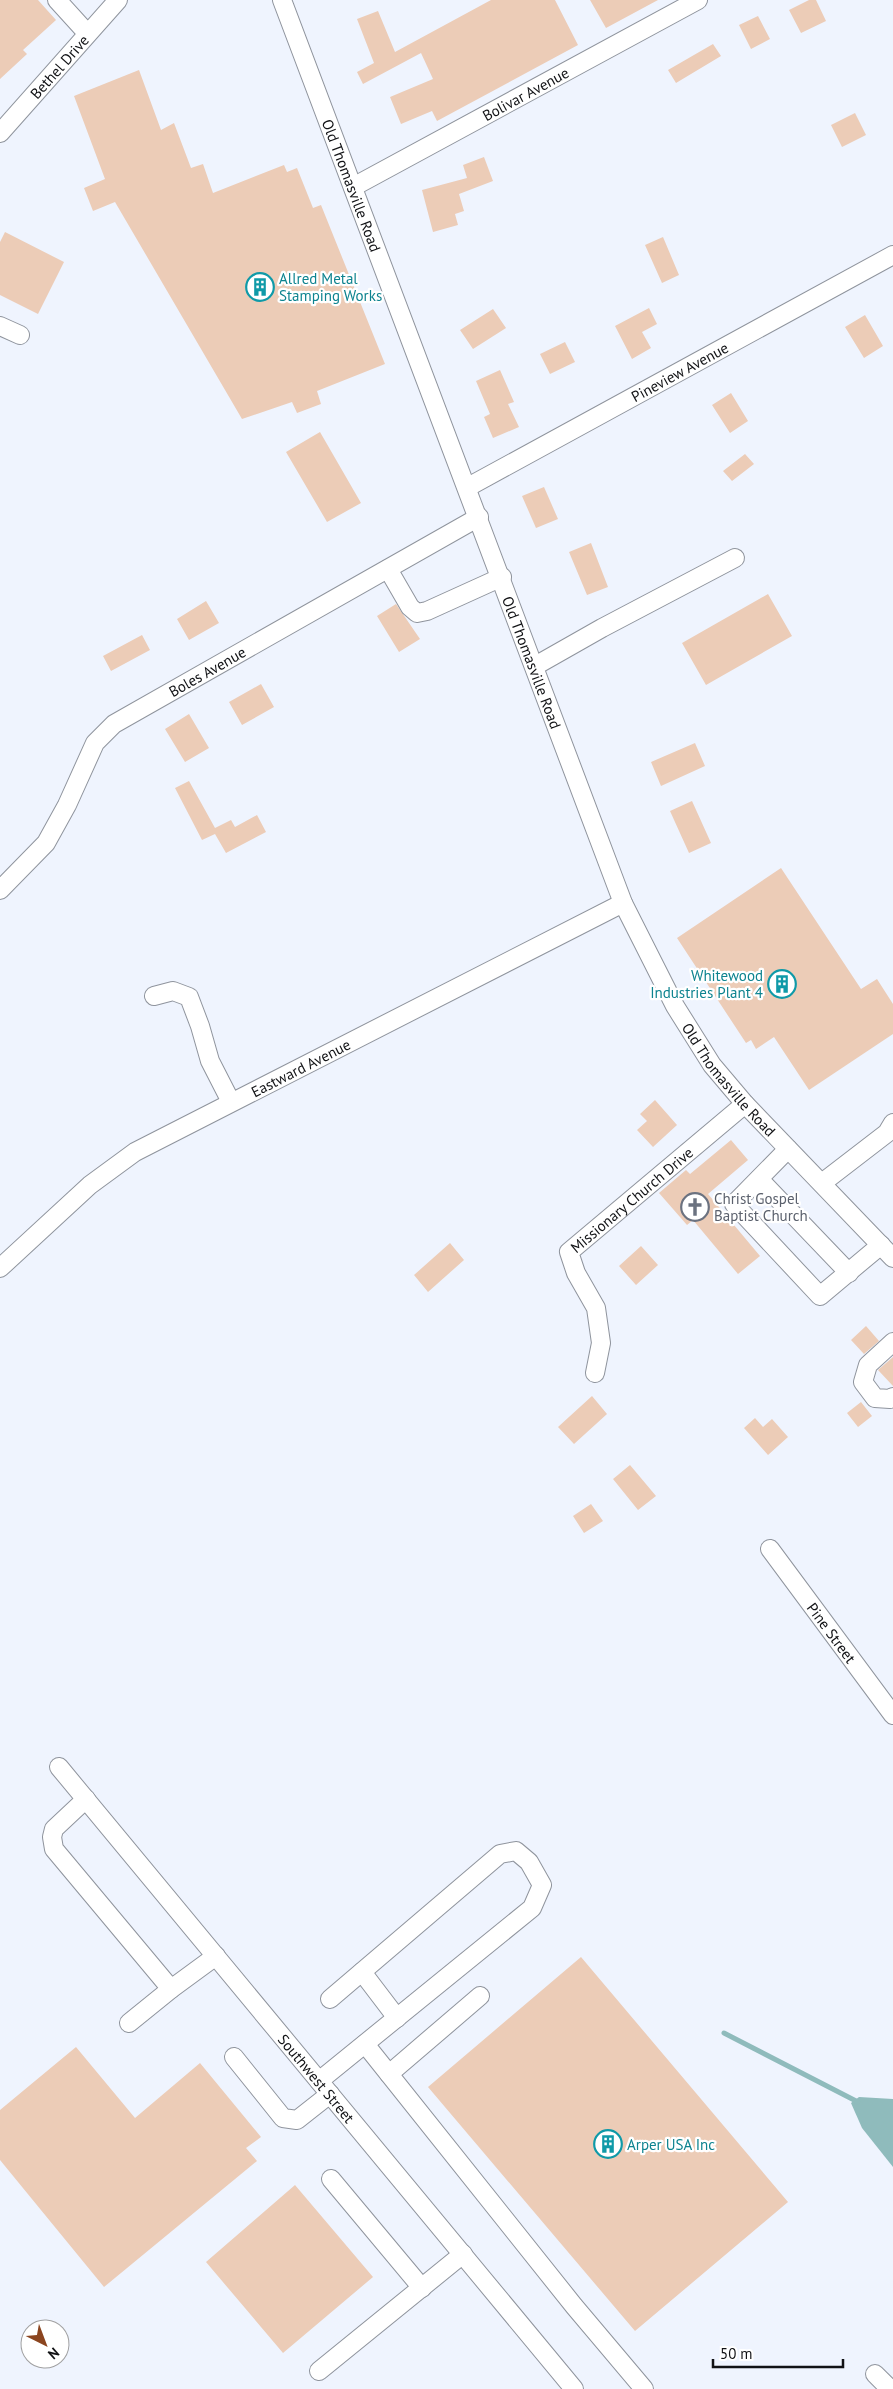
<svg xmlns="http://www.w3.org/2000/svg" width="893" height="2389" font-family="'PT Sans',sans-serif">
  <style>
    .water { fill: #8fbbbc }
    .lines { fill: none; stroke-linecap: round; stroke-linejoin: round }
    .stream { stroke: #8fbbbc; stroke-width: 5 }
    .building { fill: #ecccb7 }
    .minor-casing { stroke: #8f949d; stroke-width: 20 }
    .minor { stroke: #fff; stroke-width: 18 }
    .labels { text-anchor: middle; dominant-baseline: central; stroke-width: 4.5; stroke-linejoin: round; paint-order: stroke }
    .street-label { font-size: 15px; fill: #111215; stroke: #fff }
    .culture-label { font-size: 15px; fill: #0d838f; stroke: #fff; text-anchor: start }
    .worship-label { font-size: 15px; fill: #5b616d; stroke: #fff; text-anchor: start }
  </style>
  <rect width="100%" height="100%" fill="#eff4fe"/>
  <path class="water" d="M859 2097 893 2099V2167L862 2128 851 2103Z"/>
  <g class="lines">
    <path class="stream" d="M724 2033 858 2102"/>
  </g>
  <path class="building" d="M0 0H38L56 20 23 50 27 54 0 79Z
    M491 0H555L578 45 437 121 432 111 401 124 390 97 433 79 421 53 363 84 357 72 374 63 357 19 378 11 395 52Z
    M590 0H658L606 28Z
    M809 0H816L826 21 801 33 789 10Z
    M758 16 770 39 751 49 739 25Z
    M713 44 721 56 676 83 668 70Z
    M139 70 161 130 174 123 191 168 203 164 213 193 284 165 287 172 297 168 313 208 321 205 385 364 317 391 321 404 297 413 292 402 242 419 115 202 93 211 84 188 105 179 74 96Z
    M855 113 866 135 842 147 831 125Z
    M484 157 493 181 459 194 464 211 455 214 458 225 433 232 422 190 467 178 463 165Z
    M5 232 64 262 38 314 0 295V242Z
    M663 237 679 275 662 283 645 245Z
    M649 308 657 324 642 332 651 348 632 359 615 326Z
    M493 309 506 328 473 349 460 330Z
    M865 315 883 346 864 358 845 327Z
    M565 342 575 362 550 374 540 354Z
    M500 370 514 402 508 404 519 427 493 438 484 417 490 414 476 381Z
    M731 393 748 421 730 433 712 405Z
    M320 432 361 503 327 522 286 452Z
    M745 454 754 464 732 481 723 471Z
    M544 487 558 519 536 528 522 496Z
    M591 543 608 587 587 595 569 552Z
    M768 594 792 636 706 685 682 643Z
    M206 601 219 623 189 640 177 619Z
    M396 604 420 639 399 652 377 616Z
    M142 635 150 650 111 671 103 656Z
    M261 684 274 707 242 725 229 702Z
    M189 714 209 748 185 762 165 729Z
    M695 743 705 766 661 786 651 762Z
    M189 781 215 828 231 820 235 827 257 815 266 832 226 853 215 834 202 840 175 788Z
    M692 801 711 843 689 853 670 811Z
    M781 868 861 989 877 979 893 1004V1034L809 1090 774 1037 756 1049 751 1040 746 1043 677 938Z
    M655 1100 677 1125 653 1147 637 1130 647 1121 640 1114Z
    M731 1140 748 1160 708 1194 760 1256 738 1274 693 1220 687 1225 659 1193 686 1170 690 1174Z
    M450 1243 464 1260 428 1292 414 1275Z
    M641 1246 658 1265 636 1285 619 1266Z
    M866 1326 879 1341 864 1354 851 1340Z
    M893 1357V1386L878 1370Z
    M592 1396 607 1414 574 1444 558 1427Z
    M861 1402 872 1416 858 1427 847 1413Z
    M755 1418 763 1427 772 1419 788 1437 768 1455 744 1428Z
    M630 1465 656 1496 638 1510 613 1479Z
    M591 1504 603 1521 584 1533 573 1516Z
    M581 1957 788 2202 635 2331 428 2087Z
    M76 2047 135 2118 200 2063 261 2137 246 2148 257 2161 104 2287 0 2160V2110Z
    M295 2185 373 2277 283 2353 206 2262Z"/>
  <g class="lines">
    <defs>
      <g id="minor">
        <path d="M57 0 87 33"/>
        <path id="s1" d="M282 0 623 903 675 1006 712 1065 745 1104 893 1258"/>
        <path id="s2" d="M0 133 118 0"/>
        <path id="s3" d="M353 187 698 0"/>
        <path d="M0 326 20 335"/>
        <path id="s4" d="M468 487 893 255"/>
        <path d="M388 569 410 607 417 613 427 611 502 577"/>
        <path d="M535 666 602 628 735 558"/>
        <path id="s5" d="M0 890 46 843 67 805 95 743 114 724 479 517"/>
        <path d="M154 996 173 991 189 997 200 1026 210 1061 231 1102"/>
        <path d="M788 1149 734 1204 820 1296 881 1245"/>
        <path d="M759 1179 849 1273"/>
        <path d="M822 1183 887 1133 893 1123"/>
        <path id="s6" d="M0 1268 90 1185 135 1152 623 903"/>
        <path d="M893 1342 868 1365 863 1382 875 1398 890 1399 893 1397"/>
        <path id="s7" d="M595 1373 601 1343 596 1308 576 1273 569 1252 745 1104"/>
        <path id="s8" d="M770 1549 893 1715"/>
        <path id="s9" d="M59 1767 574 2389"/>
        <path d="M86 1799 54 1829 52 1837 54 1849 171 1989 216 1956"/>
        <path d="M362 1972 397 2018"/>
        <path d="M129 2023 171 1989"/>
        <path d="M365 2044 574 2306 644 2389"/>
        <path d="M234 2057 283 2118 297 2120 330 2094"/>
        <path d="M389 2074 480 1996"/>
        <path d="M319 2081 532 1908 542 1885 529 1862 516 1851 500 1854 330 1999"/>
        <path d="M331 2179 422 2288"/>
        <path d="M319 2371 463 2254"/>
        <path d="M875 2374 890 2389"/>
      </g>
    </defs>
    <use href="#minor" class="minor-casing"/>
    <use href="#minor" class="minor"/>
  </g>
  <defs>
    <symbol id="building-ring" viewBox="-11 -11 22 22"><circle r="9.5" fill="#fff" stroke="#0f9aa8" stroke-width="1.5"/><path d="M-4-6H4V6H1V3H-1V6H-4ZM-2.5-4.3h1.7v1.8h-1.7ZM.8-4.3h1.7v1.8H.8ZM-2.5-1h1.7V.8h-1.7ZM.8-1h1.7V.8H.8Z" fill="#0f9aa8"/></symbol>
    <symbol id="church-ring" viewBox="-11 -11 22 22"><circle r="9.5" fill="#fff" stroke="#6b7280" stroke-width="1.5"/><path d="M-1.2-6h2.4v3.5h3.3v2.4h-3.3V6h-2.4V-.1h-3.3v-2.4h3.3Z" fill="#6b7280"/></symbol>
  </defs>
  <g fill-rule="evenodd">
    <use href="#building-ring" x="244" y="271" width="32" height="32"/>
    <use href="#building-ring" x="766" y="968" width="32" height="32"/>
    <use href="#church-ring" x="679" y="1191" width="32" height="32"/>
    <use href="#building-ring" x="592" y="2128" width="32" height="32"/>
  </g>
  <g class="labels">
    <g class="street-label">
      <text stroke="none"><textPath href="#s2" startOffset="89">Bethel Drive</textPath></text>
      <text stroke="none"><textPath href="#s3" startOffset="196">Bolivar Avenue</textPath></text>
      <text stroke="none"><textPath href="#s1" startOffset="198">Old Thomasville Road</textPath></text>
      <text stroke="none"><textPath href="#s4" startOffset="241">Pineview Avenue</textPath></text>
      <text stroke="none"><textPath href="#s1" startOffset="708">Old Thomasville Road</textPath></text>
      <text stroke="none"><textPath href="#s5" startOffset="311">Boles Avenue</textPath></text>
      <text stroke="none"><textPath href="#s6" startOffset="364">Eastward Avenue</textPath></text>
      <text stroke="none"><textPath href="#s1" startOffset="1172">Old Thomasville Road</textPath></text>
      <text stroke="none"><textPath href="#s7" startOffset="210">Missionary Church Drive</textPath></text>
      <text stroke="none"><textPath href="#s8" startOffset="104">Pine Street</textPath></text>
      <text stroke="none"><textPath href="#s9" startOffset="404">Southwest Street</textPath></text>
    </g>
    <g class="culture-label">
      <text x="279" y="278">Allred Metal<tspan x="279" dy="17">Stamping Works</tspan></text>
      <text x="763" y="975" text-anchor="end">Whitewood<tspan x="763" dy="17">Industries Plant 4</tspan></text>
      <text x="627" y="2144">Arper USA Inc</text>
    </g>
    <g class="worship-label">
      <text x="714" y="1198">Christ Gospel<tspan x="714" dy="17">Baptist Church</tspan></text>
    </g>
  </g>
  <g transform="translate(45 2344) rotate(138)"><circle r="24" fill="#ffffff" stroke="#a0a0a1"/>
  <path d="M0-4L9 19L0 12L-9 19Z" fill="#8b451f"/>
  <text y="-8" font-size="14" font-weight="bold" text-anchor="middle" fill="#111215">N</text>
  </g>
  <path d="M713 2359v8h130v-8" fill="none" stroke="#111215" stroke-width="2.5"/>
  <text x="720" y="2359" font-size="15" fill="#111215" stroke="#ffffff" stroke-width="4" paint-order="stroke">50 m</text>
</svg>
